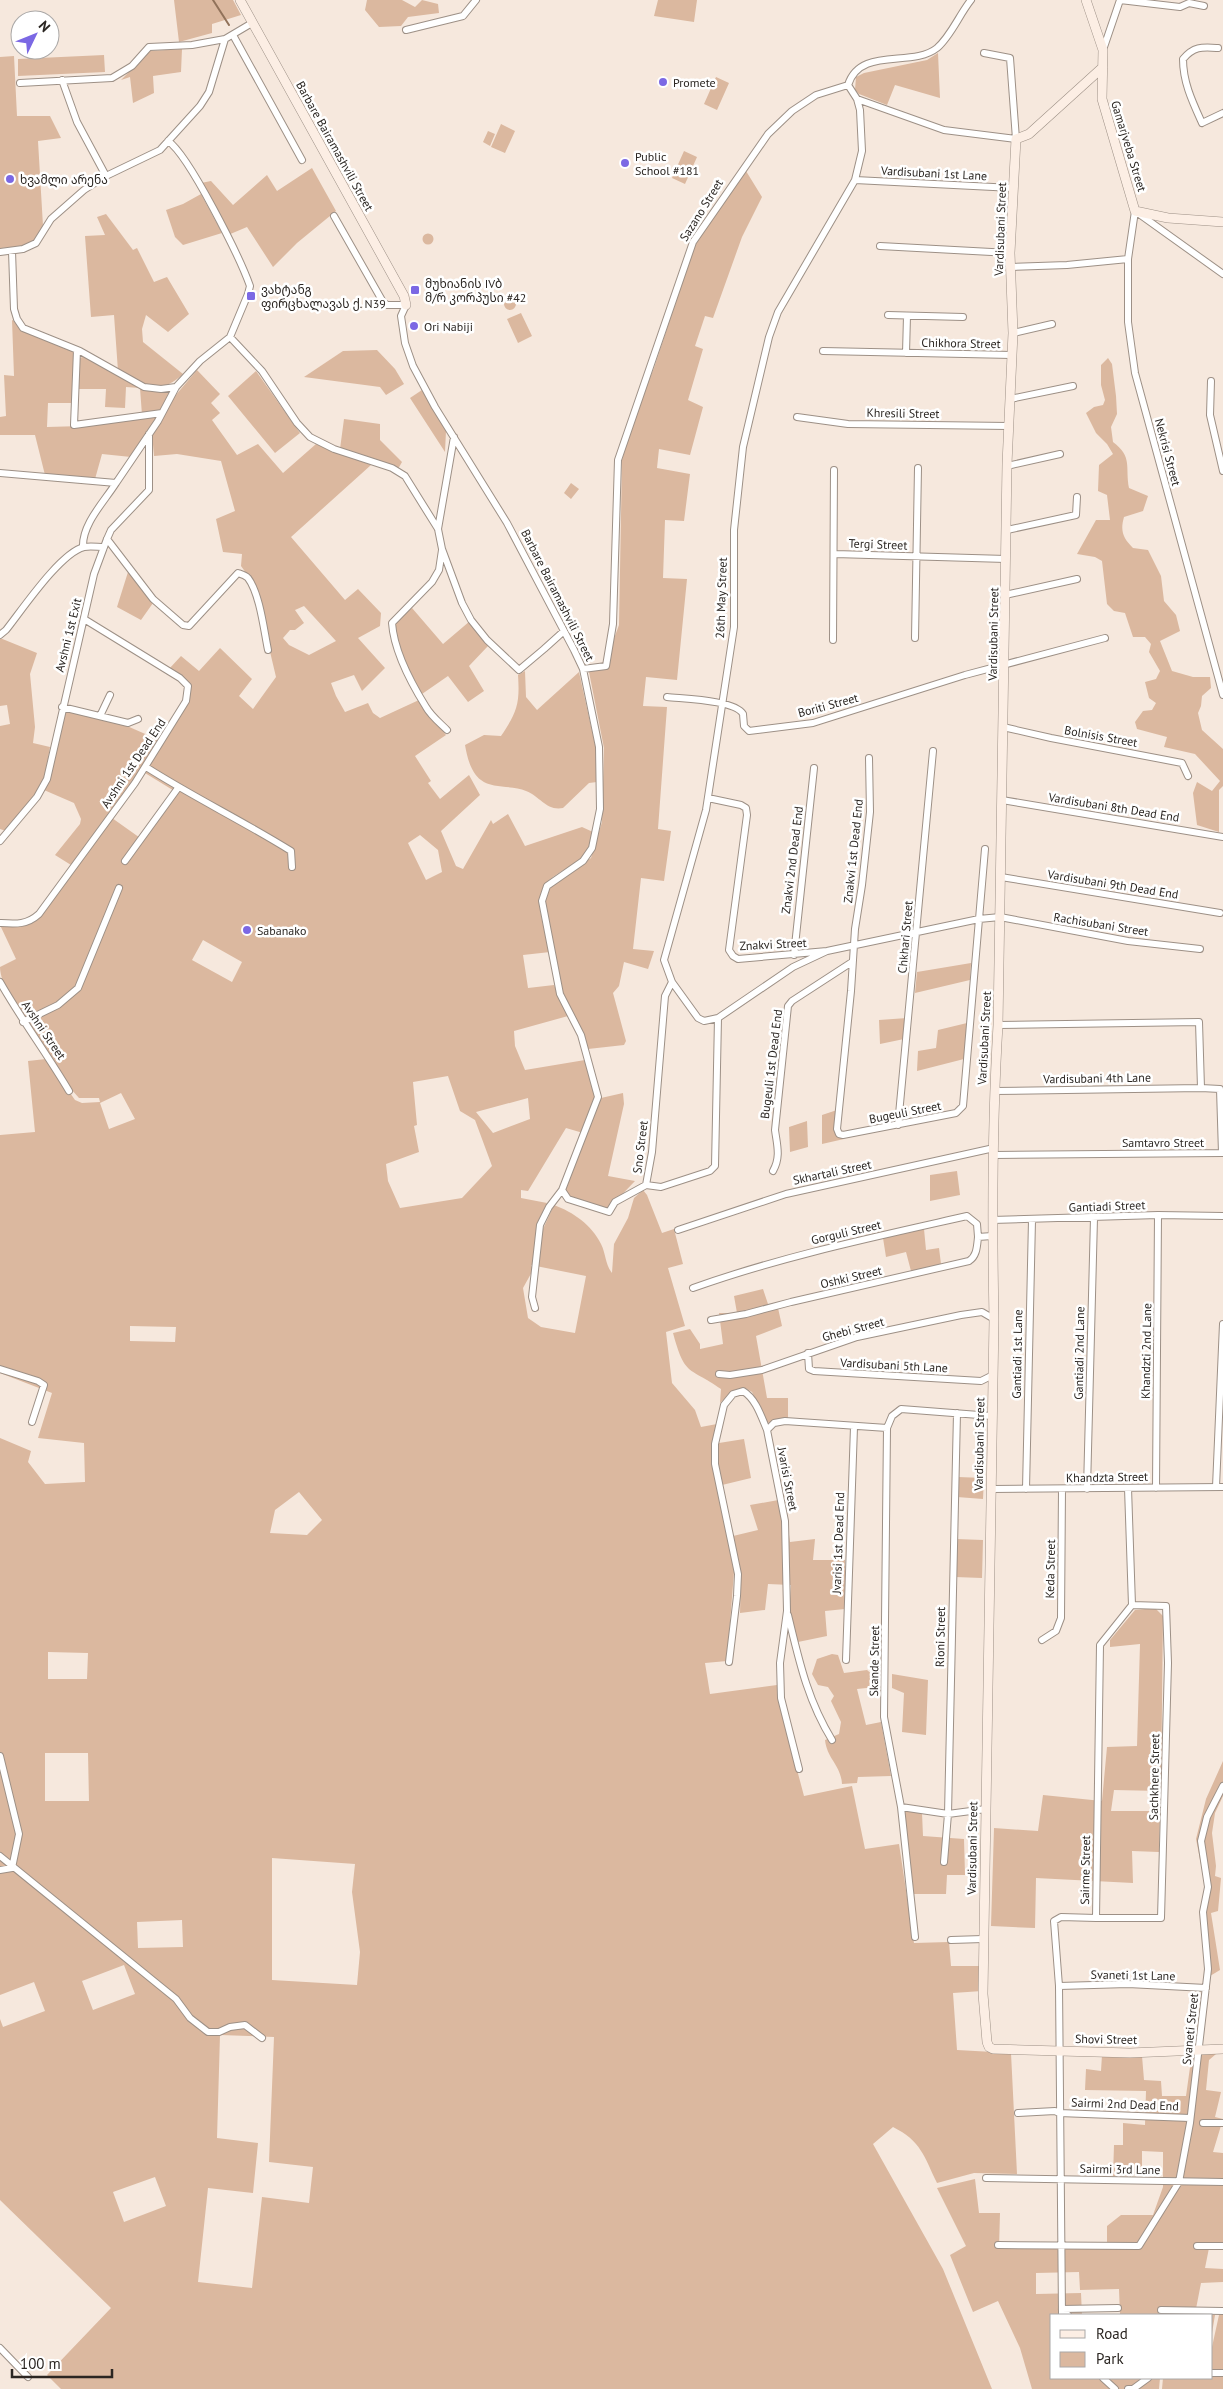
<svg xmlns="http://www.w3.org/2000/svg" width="1223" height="2389" font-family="'PT Sans','Noto Sans Georgian',sans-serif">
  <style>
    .green { fill: #dbb89f; fill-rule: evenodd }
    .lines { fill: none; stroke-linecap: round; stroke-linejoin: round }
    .stream { stroke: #91725a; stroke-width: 2 }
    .street-casing { stroke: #9d9086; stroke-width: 8 }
    .secondary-casing { stroke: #9d9086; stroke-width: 10 }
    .street { stroke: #fff; stroke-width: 6 }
    .secondary { stroke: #fceee4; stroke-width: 9 }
    .poi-dot { fill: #7b68e4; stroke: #fff; stroke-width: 2 }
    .labels { text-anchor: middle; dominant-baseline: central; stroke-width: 5; stroke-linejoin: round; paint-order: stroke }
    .poi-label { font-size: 12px; fill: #2b2622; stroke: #fff; text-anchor: start }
    .street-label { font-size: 12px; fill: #2b2622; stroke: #fff }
  </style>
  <rect width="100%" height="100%" fill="#f6e8dd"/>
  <path class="green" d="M174 0H233L241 15 212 24V33L179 42Z
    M367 0H402L415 7 422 0 438 4 439 13 408 17 401 26 379 27 365 10Z
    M658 0H697L694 22 654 16Z
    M182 49 181 72 153 76 154 93 133 103 130 77 121 80 150 51Z
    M938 53 940 98 895 85 887 105 859 94 855 90 856 77 864 73 927 60Z
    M104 55 105 72 18 76V59Z
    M14 56 17 116H50L61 138 38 141 43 226 32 243 24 247 0 248V57Z
    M716 77 729 83 717 110 704 104Z
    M501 124 515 131 505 153 491 147Z
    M488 131 495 134 490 146 483 142Z
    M684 151 697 157 685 184 672 178Z
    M312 168 336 211 297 243 273 267 247 227 228 235 201 183 211 181 233 205 267 175 277 191Z
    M746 171 762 197 742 237 713 318 705 316 695 346 703 349 688 400 703 407 690 455 659 449 657 468 690 474 684 521 665 520 663 578 687 579 677 680 646 677 643 706 667 707 658 829 671 831 664 881 641 878 633 949 654 951 648 969 624 962 619 986 613 993 626 1041 624 1045 588 1049 562 993 543 901 549 887 591 858 602 822 604 748 589 672 606 660 619 625 622 460 631 424 654 368 696 241Z
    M201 194 222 233 183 245 175 237 166 210 183 204Z
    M106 214 133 250 137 248 154 282 167 277 189 314 168 332 146 315 142 329 143 342 183 374C159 397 143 384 118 371L114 315 91 317 85 236 105 235 97 217Z
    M422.5 239a5.5 5.5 0 1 1 11 0a5.5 5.5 0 1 1-11 0Z
    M504 304a6 6 0 1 1 12 0a6 6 0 1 1-12 0Z
    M521 313 532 336 518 343 507 319Z
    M12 320 75 352 72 403H48L47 427 82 426 158 416 131 457 102 454 95 479 45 475 35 435H0V417L6 416 4 375 14 376Z
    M377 350 395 369 404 384 386 395 380 387 304 377 343 351Z
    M85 356C110 370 140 394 169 392L161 411 142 415 140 388 126 387 125 408 105 407 106 389H78L80 358Z
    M1108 358 1112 364 1116 396 1117 414 1111 427 1113 442C1133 457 1125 467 1129 488L1148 496 1143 511 1124 517C1120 531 1123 538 1133 548L1148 550 1161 576 1164 601 1176 615 1180 631 1160 641 1172 671 1193 677H1210L1211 688 1202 696 1201 706 1198 713 1202 730 1223 749V786L1219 790V832L1197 825 1193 793 1197 782 1212 791 1220 781 1195 754 1164 747 1167 737 1137 729 1135 722 1143 711 1152 710 1156 703 1149 698 1145 682 1156 679 1160 671 1149 652 1151 644 1145 637H1133L1125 613 1114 611 1107 604 1102 561 1095 557 1077 554 1096 520H1110L1107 495 1098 491 1099 465 1113 454 1107 444 1096 433 1086 413 1094 407 1103 405 1105 400 1101 385V365Z
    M197 370 220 394 211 403 220 413 212 420 237 455 258 444 283 473 316 444 371 465 291 537 345 600 358 589 381 613 380 626 358 638 385 668 362 691 354 675 331 683 336 696 345 712 368 703 373 713 380 718 419 700 446 735 415 756 431 781 428 783 440 799 469 775 480 795 441 831 456 866 463 869 491 820 493 824 508 814 525 846 582 827 593 832C591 837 591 846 588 851 578 868 548 872 542 891 536 909 546 934 550 952L523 955 528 988 554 985 568 1016 514 1031 515 1046 525 1070 585 1060 595 1099 583 1133 566 1128 528 1191 521 1190V1198L547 1203 536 1227 543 1229 554 1205C573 1212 592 1225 601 1244 606 1254 605 1264 612 1273L614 1244 628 1218 634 1198 643 1190 647 1195 662 1233 674 1229 683 1264 668 1268 685 1326 666 1332 672 1383 695 1410 701 1427 717 1424 713 1465 734 1572 727 1661 705 1663 710 1694 777 1685 779 1702 804 1796 852 1786 865 1849 899 1844 914 1943 949 1942 951 1966H981L982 1991 953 1993 957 2050 1011 2053 1017 2174 974 2173 937 2183C924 2156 921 2141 893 2127L873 2144 943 2269 992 2389H61L47 2375 111 2308 0 2200V2019L3 2027 45 2011 34 1982 0 1995V1438L31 1451 28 1462 45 1484 85 1482 84 1443 38 1438 52 1393 0 1373V1135L35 1132 28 1061 46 1059 75 1100 82 1103 100 1102 99 1098H79L71 1089C53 1063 0 995 0 967L16 959 0 925 24 926 34 922 112 818 143 840 176 792 145 773 188 702 190 685 169 669 181 656 199 671 220 648 252 679 239 696 253 709 276 677 254 584 241 566 242 554 223 552 216 519 235 511 221 461 177 454 154 456 152 433 175 396ZM304 606 336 641 309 655 289 645 283 638 290 630H295L304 623 295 610ZM420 835 438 850 442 872 426 880 408 843ZM203 940 242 962 232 982 192 960ZM448 1076 460 1111 475 1120 492 1166 462 1198 400 1208 388 1181 386 1164 419 1152 414 1126 417 1125 413 1082ZM121 1093 135 1119 109 1129 100 1103ZM528 1098 530 1119 493 1133 476 1112ZM531 1265 586 1276 575 1333 541 1327 528 1318 523 1288 533 1270ZM130 1326 176 1327 175 1342 130 1341ZM299 1492 322 1520 307 1535 270 1533 275 1510ZM48 1652 88 1653 87 1679H48ZM45 1753H88L89 1801H45ZM272 1858 355 1864 352 1892 360 1952 357 1985 272 1980ZM182 1920 183 1947 138 1948 137 1922ZM124 1965 135 1994 93 2010 82 1981ZM220 2035 274 2037 269 2162 313 2167 309 2203 262 2197 252 2288 198 2282 208 2188 253 2193 258 2143 217 2138ZM155 2177 166 2206 124 2222 113 2192Z
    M256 371 300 433 275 453 228 396Z
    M422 390 446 431 445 452 410 398Z
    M344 419 380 424V440L402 462 398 469 372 458 340 449Z
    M571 483 579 489 571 499 564 493Z
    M128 572 153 603 141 620 117 607Z
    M412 608 443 644 470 621 488 646 469 666 484 691 468 702 448 676 422 694C411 672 394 647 395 622Z
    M0 638 37 653 30 674 35 727 33 743 50 747 45 777 36 796 6 831 0 829V726L10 724 7 705 0 706Z
    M525 671 526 697 537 710 579 672 596 749 597 782 589 783 563 808C546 811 541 797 526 791 513 785 492 789 481 780 471 773 467 757 465 745L484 735 501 736C517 712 520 704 518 675Z
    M65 709 127 726 159 740 122 797 71 865 55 855 80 824 81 819 74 803 44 790Z
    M971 963 970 980 915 993 917 972Z
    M907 1018 904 1039 880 1044 879 1020Z
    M967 1023 964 1059 917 1071 918 1051 936 1048 938 1030Z
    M623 1093 624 1104 608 1176 635 1181 609 1208 605 1209 571 1198 565 1191 572 1167 601 1098Z
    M837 1110 838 1136 844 1139 822 1144V1115Z
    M807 1121 808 1147 790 1152 789 1127Z
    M957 1171 960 1195 930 1201V1175Z
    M924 1229 926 1250 939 1248 941 1264 911 1271 906 1252 886 1257 883 1238Z
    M763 1289 770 1310 778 1308 782 1326 756 1336 767 1398H788V1418L767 1423 752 1392 745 1388 734 1390 720 1403 721 1389C688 1366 685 1377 673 1333L690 1329 700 1344V1349L723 1344 719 1313H737L734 1296Z
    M744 1439 751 1478 722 1485 718 1463 719 1443Z
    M958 1477 984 1478 983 1499 957 1497Z
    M784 1499 790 1542 815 1539 813 1560H845V1609L825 1611 827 1636 798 1642 789 1613 791 1585 768 1584 765 1610 740 1613 741 1573 733 1536 758 1530 750 1505Z
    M956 1539 983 1540 982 1578 955 1577Z
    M1155 1608 1163 1616 1161 1791 1114 1790 1111 1811H1160L1159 1852 1132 1851 1133 1883 1036 1878 1035 1928 991 1926 994 1828 1038 1831 1043 1795 1102 1801 1107 1747 1137 1746 1140 1644 1110 1647V1640L1135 1610Z
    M832 1654 838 1655 844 1673 867 1670 874 1676 876 1687 857 1689 866 1725 881 1722 891 1776 858 1777 857 1783 842 1784C841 1765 827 1759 825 1740L839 1734 841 1722 831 1701 834 1696 828 1687 818 1685 812 1674 817 1659Z
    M892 1674 928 1680 926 1735 902 1732 904 1693 892 1688Z
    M1223 1761V1796L1215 1813 1212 1833 1216 1866 1215 1876 1221 1878 1218 1911 1211 1913 1220 1970 1210 1976 1204 1880 1196 1839 1206 1799Z
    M904 1811 922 1813 923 1836 964 1839 965 1875H947L946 1894H914Z
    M1192 2053 1216 2054 1209 2060 1206 2090 1221 2092 1215 2117 1223 2119 1213 2152 1223 2153V2244L1210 2243 1205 2268 1223 2269V2282L1201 2283 1195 2314 1215 2315 1212 2333V2315H1120L1119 2289 1080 2290 1079 2272 1036 2273V2294L1081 2293 1082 2315H1052V2378H1160L1159 2389H1032L1020 2348 998 2301 973 2312 950 2255 966 2246 937 2188 975 2179 979 2213H1000L999 2248H1107V2226L1121 2215H1153L1163 2187V2152L1142 2151V2175L1113 2176 1114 2145H1123V2123L1145 2125 1146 2091 1085 2090 1086 2069 1101 2071 1102 2055 1142 2056 1144 2080 1161 2081 1162 2096H1186Z
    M1219 2315H1223V2389H1162L1163 2378H1212V2347Z"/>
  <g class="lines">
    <path class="stream" d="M213 0 229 25"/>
    <defs>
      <path id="street" d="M1120 0 1180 7 1189 3 1204 6
        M406 30 463 16 476 0
        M233 35 302 160
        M1218 48C1202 47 1194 46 1183 59 1183 82 1192 101 1202 123L1223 113
        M1103 50 1120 0
        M62 80 77 122 106 176
        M20 83 112 78 132 66 149 47 192 45 225 39 252 23
        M848 85C860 46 912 68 937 48 951 36 959 15 971 0
        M857 99 944 130 1016 139 1010 58 984 53
        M855 180 1013 188
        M334 216 383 302 387 305H406L401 316 405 343 413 366 435 407 507 523 574 650 583 669 599 747 600 809 592 848 583 861 547 886 542 901 560 994 581 1035 598 1097 562 1190 568 1199 609 1212 615 1202 646 1185
        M880 246 1010 253
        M12 251 14 309 17 319 23 328 80 351 144 387 161 389 176 387
        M0 252 23 249 36 243 51 219 84 190 106 176 160 150 200 106 209 92 225 39
        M1010 267 1067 265 1128 259
        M1223 274 1135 211 1128 259V322L1135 373 1223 695
        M888 315 963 317
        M1013 333 1052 324
        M230 337 262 371 297 423 310 437 334 449 392 468 405 476 438 529 442 549 462 603 471 620 487 640 519 670 544 649 564 631
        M77 350 74 425 162 413
        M823 351 1012 355
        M906 353 907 316
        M1211 381 1210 415 1223 471
        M1010 399 1073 386
        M797 417 848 424 1009 426
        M1007 466 1060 454
        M0 473 116 483 158 421 176 387 200 361 230 337 248 294 250 286C240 258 189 155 168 141
        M438 529 454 437
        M1007 530 1076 515 1077 497
        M107 539 153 599 183 625 189 626 238 573C241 574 245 575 248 578 260 594 264 631 268 650
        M83 547C82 524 104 502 116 483
        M442 550 439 570 432 582 392 623C394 651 411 683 426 707 431 716 440 723 447 730
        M835 554 1006 559
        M1005 595 1077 579
        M0 635 6 630C22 610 60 553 84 547 90 546 98 547 104 547
        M915 638 918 468
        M833 640 834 470
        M583 669 606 666 613 624 618 460 693 242 768 134 792 111 816 95 848 85
        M667 697C684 699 735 700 743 714L744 726 749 731 813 723 965 675 1105 638
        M62 707 128 723 138 719
        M100 716 110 695
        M1003 727 1051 738 1182 763 1188 776
        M869 758 870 812 862 885 855 929 851 991 837 1129 839 1134 843 1135 956 1113 963 1106 985 849
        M146 767C193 797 243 821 291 851L292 867
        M708 798 741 805 746 808 747 815 729 950 733 956 738 959 827 951 979 919 1000 917 1128 941 1200 949
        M1002 800 1223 837
        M0 841 37 797 47 779 94 574 107 539 111 530 149 490V434
        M125 861 178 788
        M1001 877 1220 913
        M0 923C16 924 27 925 39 914L135 783 186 701 188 686 180 678 84 619
        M827 951 793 967 718 1018 704 1021 698 1018 672 982 664 960 706 810 734 627V530L743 447 769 337 778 312 855 180 862 151 860 110 857 99 848 85
        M794 955 814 768
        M0 982C21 1019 47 1054 69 1091
        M672 982 665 996 652 1152 646 1185 661 1187 710 1171 715 1166 718 1018
        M23 1022 58 1005 78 988 119 888
        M994 1091 1201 1088
        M898 1125 933 751
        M994 1155 1222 1153 1220 1089 1201 1088 1199 1022 998 1025
        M773 1171C781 1157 777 1145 775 1130L788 1006 792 1001 852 962
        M992 1220 1158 1215 1223 1216
        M678 1230 786 1194 994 1148
        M693 1288C783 1256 874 1237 967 1216L977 1224 978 1237 992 1236
        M535 1308 532 1297 540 1225 549 1207 562 1190
        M711 1320 746 1314 791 1302 969 1261C977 1256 977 1246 978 1237
        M808 1353 809 1369 814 1371 981 1381 993 1375
        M0 1369 38 1381 44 1385 32 1422
        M719 1374 730 1375 762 1370 857 1337 961 1315 982 1312 994 1319
        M887 1428 884 1717 901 1807 948 1814 986 1809
        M1216 1487 1223 1324
        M1156 1488 1158 1215
        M992 1489 1223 1487
        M1026 1489 1032 1220
        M1087 1489 1094 1218
        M788 1615C799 1660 807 1699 832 1740
        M1042 1640 1056 1631 1061 1618 1062 1489
        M846 1660 854 1427
        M729 1662 737 1596 738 1574 715 1464V1444L724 1405 733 1394 743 1391C756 1399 761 1416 767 1430
        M0 1756 19 1834 12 1868 0 1870
        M799 1769 781 1698 780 1663 787 1611 785 1521 767 1430 774 1423 785 1421 887 1428 892 1416 901 1409 992 1416
        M901 1807 915 1937
        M0 1856 176 1999 190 2018 208 2032H219L230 2027 245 2025 262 2038
        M944 1862 948 1814 957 1413
        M1096 1918H1161L1168 1663 1166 1606 1132 1605
        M951 1940 983 1939
        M1059 1986 1128 1984 1206 1988
        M1018 2113 1055 2111 1059 2113 1190 2118
        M1203 2123H1223
        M986 2178 1223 2182
        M998 2245 1139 2246 1179 2182 1190 2123 1208 1969 1203 1912 1208 1887 1201 1841 1207 1817 1223 1786
        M1197 2246H1223
        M1161 2310 1223 2311
        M1062 2315 1059 1986 1054 1921 1061 1917 1096 1918 1100 1645 1132 1605 1128 1488
        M1068 2315 1062 2309 1118 2308
        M0 2348 28 2377
        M1212 2373H1223
        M1103 2378 1115 2389
        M1128 2389H1133L1148 2378"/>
      <path id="secondary" d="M240 0 404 296 406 305
        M1086 0 1103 50 1102 99 1135 211 1168 218 1223 222
        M1103 67 1029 134 1016 139 1010 253 1013 333 1007 464 998 1025C992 1123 992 1221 994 1319L983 1994 987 2042 989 2047 993 2049 1130 2053 1223 2049"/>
    </defs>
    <use href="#street" class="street-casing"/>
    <use href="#secondary" class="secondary-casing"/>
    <use href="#street" class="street"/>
    <use href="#secondary" class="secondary"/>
  </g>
  <g class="poi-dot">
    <circle cx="663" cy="82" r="5"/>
    <circle cx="625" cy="163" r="5"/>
    <circle cx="10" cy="179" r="5"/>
    <rect x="410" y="285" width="10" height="10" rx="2.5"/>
    <rect x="246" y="291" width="10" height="10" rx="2.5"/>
    <circle cx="414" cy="326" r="5"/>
    <circle cx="247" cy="930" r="5"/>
  </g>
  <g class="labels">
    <g class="poi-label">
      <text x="673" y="82">Promete</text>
      <text x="635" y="156">Public<tspan x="635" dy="14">School #181</tspan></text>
      <text x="20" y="179">ხვამლი არენა</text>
      <text x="425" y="283">მუხიანის IVბ<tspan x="425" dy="14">მ/რ კორპუსი #42</tspan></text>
      <text x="261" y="289">ვახტანგ<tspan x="261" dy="14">ფირცხალავას ქ. N39</tspan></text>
      <text x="424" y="326">Ori Nabiji</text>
      <text x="257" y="930">Sabanako</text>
    </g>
    <g class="street-label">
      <text transform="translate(335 146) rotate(61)">Barbare Bairamashvili Street</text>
      <text transform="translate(1129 146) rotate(73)">Gamarjveba Street</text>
      <text transform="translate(934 173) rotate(3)">Vardisubani 1st Lane</text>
      <text transform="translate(701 210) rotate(-58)">Sazano Street</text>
      <text transform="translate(1000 229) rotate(-88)">Vardisubani Street</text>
      <text transform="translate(961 343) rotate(1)">Chikhora Street</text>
      <text transform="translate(903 413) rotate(1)">Khresili Street</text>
      <text transform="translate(1168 452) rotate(75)">Nekrisi Street</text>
      <text transform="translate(878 544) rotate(2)">Tergi Street</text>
      <text transform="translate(558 595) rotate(63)">Barbare Bairamashvili Street</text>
      <text transform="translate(721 598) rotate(-88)">26th May Street</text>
      <text transform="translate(993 634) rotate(-89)">Vardisubani Street</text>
      <text transform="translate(68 635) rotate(-76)">Avshni 1st Exit</text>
      <text transform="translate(828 705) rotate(-15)">Boriti Street</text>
      <text transform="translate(1101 736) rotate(10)">Bolnisis Street</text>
      <text transform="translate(133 763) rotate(-56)">Avshni 1st Dead End</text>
      <text transform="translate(1114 807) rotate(9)">Vardisubani 8th Dead End</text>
      <text transform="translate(853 851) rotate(-84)">Znakvi 1st Dead End</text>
      <text transform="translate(792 860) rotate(-83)">Znakvi 2nd Dead End</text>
      <text transform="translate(1113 884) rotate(9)">Vardisubani 9th Dead End</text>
      <text transform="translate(1101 924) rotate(9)">Rachisubani Street</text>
      <text transform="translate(905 937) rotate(-85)">Chkhari Street</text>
      <text transform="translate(773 944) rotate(-3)">Znakvi Street</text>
      <text transform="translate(44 1030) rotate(56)">Avshni Street</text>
      <text transform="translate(984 1038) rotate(-87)">Vardisubani Street</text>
      <text transform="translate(771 1064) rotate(-83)">Bugeuli 1st Dead End</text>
      <text transform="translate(1097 1078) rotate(-1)">Vardisubani 4th Lane</text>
      <text transform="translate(905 1112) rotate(-11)">Bugeuli Street</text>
      <text x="1163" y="1142">Samtavro Street</text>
      <text transform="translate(640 1147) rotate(-83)">Sno Street</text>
      <text transform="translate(832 1172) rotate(-12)">Skhartali Street</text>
      <text transform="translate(1107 1206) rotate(-2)">Gantiadi Street</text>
      <text transform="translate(846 1232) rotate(-13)">Gorguli Street</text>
      <text transform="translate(851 1277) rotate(-13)">Oshki Street</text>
      <text transform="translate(853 1329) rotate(-15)">Ghebi Street</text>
      <text transform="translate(1146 1351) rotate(-89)">Khandzti 2nd Lane</text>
      <text transform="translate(1079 1353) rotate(-89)">Gantiadi 2nd Lane</text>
      <text transform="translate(1017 1354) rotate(-89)">Gantiadi 1st Lane</text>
      <text transform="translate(894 1365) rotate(3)">Vardisubani 5th Lane</text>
      <text transform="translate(979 1444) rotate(-89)">Vardisubani Street</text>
      <text transform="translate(1107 1477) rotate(-1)">Khandzta Street</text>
      <text transform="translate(788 1479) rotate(79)">Jvarisi Street</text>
      <text transform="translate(838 1543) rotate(-88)">Jvarisi 1st Dead End</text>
      <text transform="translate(1050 1569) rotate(-89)">Keda Street</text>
      <text transform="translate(940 1637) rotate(-89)">Rioni Street</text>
      <text transform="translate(874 1661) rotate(-89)">Skande Street</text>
      <text transform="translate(1154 1777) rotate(-89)">Sachkhere Street</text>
      <text transform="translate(972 1848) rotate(-89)">Vardisubani Street</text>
      <text transform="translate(1085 1870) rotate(-89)">Sairme Street</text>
      <text transform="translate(1133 1975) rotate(1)">Svaneti 1st Lane</text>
      <text transform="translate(1190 2029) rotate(-84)">Svaneti Street</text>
      <text transform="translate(1106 2039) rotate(1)">Shovi Street</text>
      <text transform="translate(1125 2104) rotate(2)">Sairmi 2nd Dead End</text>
      <text transform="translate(1120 2169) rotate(1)">Sairmi 3rd Lane</text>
    </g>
  </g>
  <rect x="1050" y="2314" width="162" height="65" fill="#ffffff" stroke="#aaa8a7"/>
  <rect x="1060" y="2330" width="25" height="8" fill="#fceee4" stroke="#aaa8a7"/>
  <text x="1096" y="2339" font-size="15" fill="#2b2622">Road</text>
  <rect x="1060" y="2352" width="25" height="15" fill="#dbb89f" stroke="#aaa8a7"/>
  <text x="1096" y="2364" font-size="15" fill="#2b2622">Park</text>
  <g transform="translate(35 35) rotate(47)"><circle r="24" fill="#ffffff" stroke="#aaa8a7"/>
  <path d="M0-4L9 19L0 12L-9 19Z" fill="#7b68e4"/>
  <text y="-8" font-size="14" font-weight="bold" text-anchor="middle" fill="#2b2622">N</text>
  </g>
  <path d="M12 2369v8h100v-8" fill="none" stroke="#2b2622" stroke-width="2.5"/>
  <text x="20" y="2369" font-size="15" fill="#2b2622" stroke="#ffffff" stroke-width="4" paint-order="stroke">100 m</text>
</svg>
